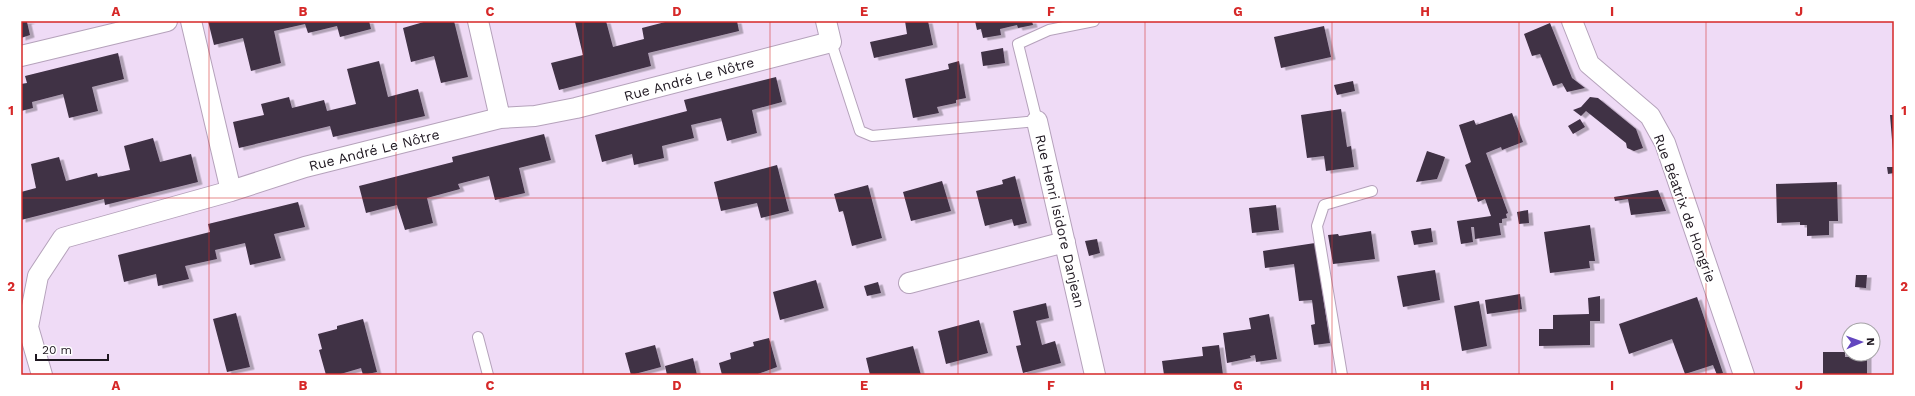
<svg xmlns="http://www.w3.org/2000/svg" width="1915" height="396" font-family="'Work Sans',sans-serif">
  <style>
    .building { fill: #403045; filter: url(#shadow) }
    .lines { fill: none; stroke-linecap: round; stroke-linejoin: round }
    .service-casing { stroke: #b5a2bb; stroke-width: 12 }
    .minor-casing { stroke: #b5a2bb; stroke-width: 22 }
    .service { stroke: #fff; stroke-width: 10 }
    .minor { stroke: #fff; stroke-width: 20 }
    .grid { fill: none; stroke: #d62828; stroke-width: 1; stroke-opacity: 0.55 }
    .labels { text-anchor: middle; dominant-baseline: central; stroke-width: 4; stroke-linejoin: round; paint-order: stroke }
    .street-label { font-size: 14px; fill: #1f1821; stroke: #fff }
    .neatline { fill: none; stroke: #d62828; stroke-width: 1.5 }
    .grid-label { font-size: 13px; text-anchor: middle; font-weight: bold; fill: #d62828 }
  </style>
  <defs>
    <filter id="shadow"><feDropShadow dx="4.5" dy="2.5" stdDeviation="0" flood-color="#0004"/></filter>
  </defs>
  <rect width="100%" height="100%" fill="#efdbf6"/>
  <path class="building" d="M21 21H31L27 22 30 35 21 38Z
    M208 21H369L371 29 340 37 337 26 308 33 305 24 274 31 281 63 251 71 243 38 214 45Z
    M427 21H454L468 77 441 83 434 56 411 62 403 28Z
    M579 21H606L613 47 644 39 642 28 669 21H737L739 31 648 53 651 66 559 90 551 63 583 55 575 22Z
    M905 21H928L933 45 874 58 870 42 907 34Z
    M975 21H1032L1033 25 1018 28 1017 25 1000 29 1001 35 983 38 981 29 977 30Z
    M1550 23 1572 78 1585 88 1567 92 1562 83 1553 86 1540 54 1532 56 1524 34Z
    M1324 26 1331 57 1281 68 1274 37Z
    M1003 48 1005 63 983 66 981 52Z
    M118 53 124 79 92 87 98 111 69 118 63 94 32 102 33 108 21 111V84L27 83 25 76Z
    M379 61 388 97 418 89 425 116 333 137 330 126 239 148 233 122 264 115 261 104 289 97 292 108 324 100 327 111 356 104 347 69Z
    M959 61 966 98 956 100V103L937 107 939 113 913 118 905 79 949 69 948 64Z
    M776 77 782 102 752 110 757 133 727 141 721 118 691 125 694 138 662 146 664 158 634 165 632 154 602 162 595 135 687 111 684 100Z
    M1353 81 1355 91 1337 95 1334 85Z
    M1590 97 1598 98 1636 129 1643 148 1634 151 1627 148 1626 143 1586 111 1581 116 1573 110 1581 107Z
    M1341 109 1347 147 1351 146 1354 167 1326 171 1324 156 1307 158 1301 115Z
    M1512 113 1523 142 1502 150 1501 147 1486 153 1508 213 1506 214 1507 218 1502 219V223H1499L1501 235 1475 239 1474 227H1471L1473 242 1461 244 1457 221 1491 216 1485 199 1478 202 1465 165 1471 162 1459 125 1474 120 1476 125Z
    M1890 115H1894V152H1893Z
    M1580 119 1585 127 1573 134 1568 126Z
    M544 134 551 160 519 168 525 193 495 200 489 176 458 184 460 189 427 198 433 223 405 230 397 205 366 213 359 186 453 162 452 157Z
    M153 138 160 162 191 154 198 182 105 205 104 199 21 220V192L36 188 31 164 59 157 66 181 97 173 98 177 130 170 124 146Z
    M1427 151 1445 157 1442 166 1437 179 1416 182Z
    M777 165 789 211 761 218 757 203 721 211 714 182Z
    M1887 167H1894V173L1888 174Z
    M1015 176 1027 223 1014 226 1012 219 985 226 976 191 1003 184 1002 180Z
    M942 181 951 211 911 221 903 192Z
    M1837 182 1838 221H1829V235L1807 236V225H1800V222L1777 223 1776 184Z
    M868 185 882 238 852 246 843 211 839 212 834 194Z
    M1658 190 1666 211 1631 215 1628 199 1615 201 1614 197Z
    M298 202 305 227 274 234 281 258 250 265 245 243 215 250 217 259 185 266 189 279 158 286 156 274 124 282 118 255 210 232 208 224Z
    M1276 205 1279 230 1252 233 1249 208Z
    M1528 210 1529 223 1519 224 1517 212Z
    M1590 225 1595 261H1589L1590 268 1550 273 1544 232Z
    M1431 228 1433 242 1414 245 1411 231Z
    M1371 231 1375 259 1333 264 1328 235 1338 234 1339 236Z
    M1097 239 1100 253 1089 256 1085 241Z
    M1315 243 1330 343 1314 345 1311 325 1315 324 1312 300 1299 301 1294 264 1265 268 1263 251Z
    M1435 270 1440 300 1403 307 1397 276Z
    M1856 275H1867L1866 288 1855 287Z
    M816 280 824 308 780 320 773 292Z
    M878 282 881 293 867 296 864 286Z
    M1520 294 1522 309 1487 314 1485 300Z
    M1600 296V321H1590V345L1539 346V329H1553V315L1589 314 1588 298Z
    M1697 297 1723 373 1717 375 1713 365 1685 374 1672 339 1629 354 1619 324Z
    M1479 301 1487 346 1462 351 1454 306Z
    M1046 303 1049 318 1036 321 1042 345 1055 341 1061 363 1023 373 1016 346 1021 345 1013 311Z
    M236 313 250 367 227 372 213 319Z
    M1269 314 1277 359 1256 362 1255 355 1250 356 1251 358 1227 363 1223 333 1251 329 1249 318Z
    M363 319 377 372 363 375 361 368 337 375H326L319 350 322 349 318 334 337 329V326Z
    M979 320 988 353 946 364 938 331Z
    M769 338 777 367 755 375H722L719 363 731 359 730 353 754 346 753 342Z
    M655 345 661 367 631 375 625 353Z
    M1219 345 1223 375H1164L1162 361 1203 356 1202 347Z
    M913 346 921 375H870L866 358Z
    M1823 352H1845V357H1864V354H1867V375H1823Z
    M693 358 697 375H667L665 366Z"/>
  <g class="lines">
    <defs>
      <path id="service" d="M831 42 860 131 872 136 1037 121 1018 44 1049 30 1094 21
        M478 337 488 375
        M1342 375 1317 226 1324 205 1372 191"/>
      <path id="minor" d="M191 21 231 191
        M478 21 500 118
        M1572 21 1589 64 1650 116 1665 143 1744 375
        M21 56 167 21
        M1037 121 1095 375
        M909 283 1065 242
        M42 375 28 327 38 276 63 238 231 191 305 167 500 118 535 116 576 108 831 42 826 21"/>
    </defs>
    <use href="#service" class="service-casing"/>
    <use href="#minor" class="minor-casing"/>
    <use href="#service" class="service"/>
    <use href="#minor" class="minor"/>
  </g>
  <path class="grid" d="M209 21V375M396 21V375M583 21V375M770 21V375M958 21V375M1145 21V375M1332 21V375M1519 21V375M1706 21V375M21 198H1894"/>
  <g class="labels">
    <g class="street-label">
      <text transform="translate(689 79) rotate(-15)">Rue André Le Nôtre</text>
      <text transform="translate(374 150) rotate(-14)">Rue André Le Nôtre</text>
      <text transform="translate(1685 208) rotate(70)">Rue Béatrix de Hongrie</text>
      <text transform="translate(1060 221) rotate(77)">Rue Henri Isidore Danjean</text>
    </g>
  </g>
  <rect width="1915" height="396" fill="none" stroke="#ffffff" stroke-width="44"/>
  <g transform="translate(1861 342) rotate(88)"><circle r="19" fill="#ffffff" stroke="#a5a3a6"/>
  <path d="M0-3L7 15L0 10L-7 15Z" fill="#6346bf"/>
  <text y="-6" font-size="11" font-weight="bold" text-anchor="middle" fill="#1f1821">N</text>
  </g>
  <path d="M36 354v6h72v-6" fill="none" stroke="#1f1821" stroke-width="2"/>
  <text x="42" y="354" font-size="12" fill="#1f1821" stroke="#ffffff" stroke-width="3" paint-order="stroke">20 m</text>
  <rect x="22" y="22" width="1871" height="352" class="neatline"/>
  <g class="grid-label">
    <text x="116" y="16">A</text>
    <text x="303" y="16">B</text>
    <text x="490" y="16">C</text>
    <text x="677" y="16">D</text>
    <text x="864" y="16">E</text>
    <text x="1051" y="16">F</text>
    <text x="1238" y="16">G</text>
    <text x="1425" y="16">H</text>
    <text x="1612" y="16">I</text>
    <text x="1799" y="16">J</text>
    <text x="11" y="115">1</text>
    <text x="1904" y="115">1</text>
    <text x="11" y="291">2</text>
    <text x="1904" y="291">2</text>
    <text x="116" y="390">A</text>
    <text x="303" y="390">B</text>
    <text x="490" y="390">C</text>
    <text x="677" y="390">D</text>
    <text x="864" y="390">E</text>
    <text x="1051" y="390">F</text>
    <text x="1238" y="390">G</text>
    <text x="1425" y="390">H</text>
    <text x="1612" y="390">I</text>
    <text x="1799" y="390">J</text>
  </g>
</svg>
